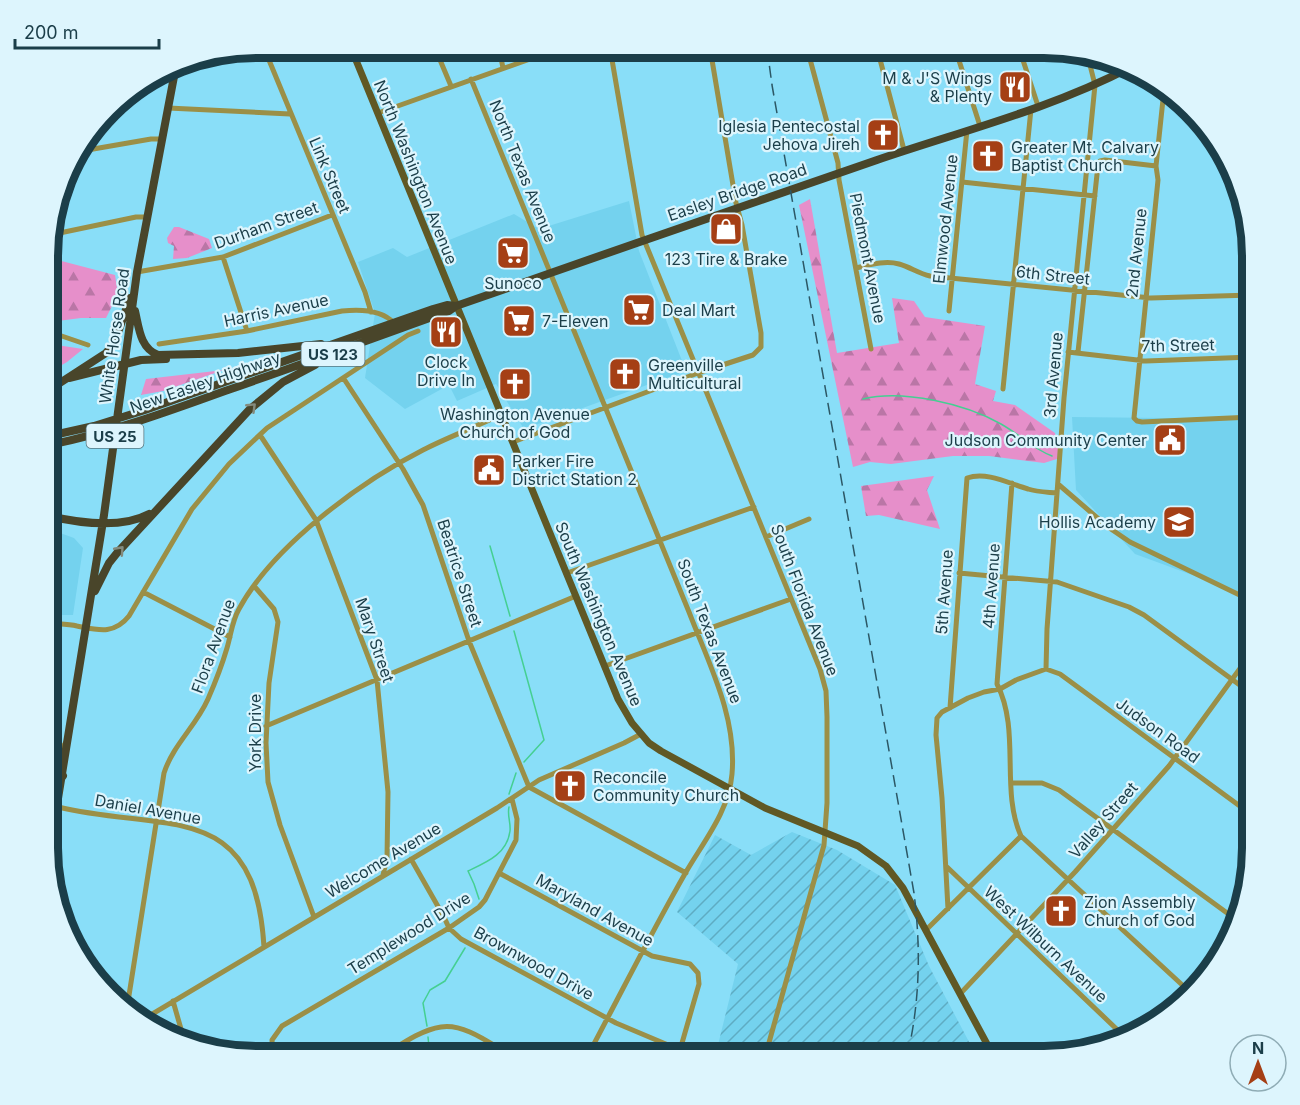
<svg xmlns="http://www.w3.org/2000/svg" width="1300" height="1105" font-family="Inter,sans-serif">
  <style>
    .built { fill: #74d2ee }
    .industrial { fill: url(#industrial-furrows) }
    .forest { fill: url(#forest-firs) }
    .lines { fill: none; stroke-linecap: round; stroke-linejoin: round }
    .stream { stroke: #45cf92; stroke-width: 1.5 }
    .minor { stroke: #9b8f47; stroke-width: 5 }
    .major { stroke: #605825; stroke-width: 7 }
    .highway { stroke: #49452a; stroke-width: 8 }
    .rail { stroke: #2c5765; stroke-width: 1.5; stroke-dasharray: 12 6; stroke-linecap: butt }
    .oneway { stroke: #848b7e }
    .labels { text-anchor: middle; dominant-baseline: central; stroke-width: 4.5; stroke-linejoin: round; paint-order: stroke }
    .shield { fill: #ddf5fd; stroke: #55757f; stroke-width: 1.5 }
    .shield-label { font-size: 15px; font-weight: bold; fill: #1b3e49 }
    .poi-label { font-size: 16px; fill: #1b3e49; stroke: #ddf5fd; text-anchor: start }
    .street-label { font-size: 16px; fill: #1b3e49; stroke: #ddf5fd }
    .rim { fill: none; stroke: #1b3e49; stroke-width: 8 }
  </style>
  <defs>
    <pattern id="industrial-furrows" width="10" height="10" patternUnits="userSpaceOnUse" patternTransform="scale(1.5)"><rect width="10" height="10" fill="#74d2ee"/><path d="M-1 1l2-2M0 10L10 0M9 11l2-2" fill="none" stroke="#5eacc3"/></pattern>
    <pattern id="forest-firs" width="22" height="20" patternUnits="userSpaceOnUse" patternTransform="scale(1.5)"><rect width="22" height="20" fill="#e68fca"/><path d="M5 1l3.5 6h-7zM16 11l3.5 6h-7z" fill="#ba76a6"/></pattern>
  </defs>
  <rect width="100%" height="100%" fill="#89def8"/>
  <path class="built" d="M629 201 639 251 686 371 524 429 496 384 457 401 449 385 405 409 365 378 375 313 358 262 393 248 407 257 514 214 539 229Z
    M1072 417 1252 419V597L1135 554 1076 490Z
    M49 529 74 538 83 548 73 615H49Z"/>
  <path class="industrial" d="M792 832 837 850 895 885 929 966 977 1057H715L738 964 677 912 715 835 751 855Z"/>
  <path class="forest" d="M810 199 837 353 899 343 892 298 914 301 925 317 985 326 975 384 996 391 993 401 1015 405 1055 433 1060 458 1044 463 989 456H953L891 464 870 462 853 467 799 205Z
    M174 227H179L209 239 212 248 187 258 173 259 174 246 168 243 167 238Z
    M50 258 115 275 118 294 106 318H81L50 322Z
    M50 344 83 349 67 362 50 372Z
    M224 370 163 391 141 395 146 379Z
    M934 476 927 490 940 529 879 515 866 516 861 486Z"/>
  <g class="lines">
    <path class="stream" d="M50 358V357
      M863 399C903 389 966 404 1001 424 1019 434 1033 449 1052 456
      M490 546 510 616
      M514 631 544 740 524 762
      M509 794 516 773
      M479 899 474 884 468 871C487 862 507 854 510 831 511 823 507 815 509 807
      M427 1026 423 1003 430 990 445 981 465 948
      M428 1037 430 1057"/>
    <path class="minor" d="M264 48 365 292 371 312
      M435 48 451 86
      M499 48 503 68
      M610 48 642 235 820 669 826 691 827 717V803L824 845 765 1057
      M807 48 838 163 839 180 871 349
      M877 48 904 150
      M955 48 980 126
      M1019 48 1038 106
      M1110 62 1114 75
      M471 79 689 612C709 664 737 717 732 774 729 811 704 841 686 872 651 933 620 995 587 1057
      M1164 90 1156 166 1158 180 1134 418 1137 421 1142 422 1252 417
      M168 108 290 114
      M378 113 561 48
      M76 152 151 139H161
      M962 182 1095 196
      M50 235 136 217H146
      M223 257 247 331
      M856 268C869 265 885 260 899 264 910 267 918 273 930 276L1151 298 1252 295
      M137 272 223 257 332 215
      M949 311 967 130
      M50 332 88 345
      M159 344 247 331 342 311C360 309 382 310 394 323
      M1068 352 1146 361 1252 357
      M1078 352 1098 165 1100 161 1105 160 1156 166
      M344 379 403 469 423 505 469 641 529 787 686 873
      M1003 389 1031 109
      M260 435 316 520 377 680 388 792 387 858 383 875
      M513 442 698 373 753 355 761 347V333L742 225 736 203 710 48
      M1012 483 997 684C1021 731 1000 790 1021 836L1192 994
      M1058 484 1108 527 1130 542 1252 601
      M766 537 809 519
      M567 573 754 507
      M959 573 1057 582 1129 607 1144 615 1252 694
      M254 586 274 609 278 622 269 683 266 743 268 782 280 825 314 917
      M143 592 230 637
      M49 623C58 624 68 624 77 626 98 630 114 635 129 616L192 509 229 464 267 428 408 335 418 331
      M605 666 791 599
      M1046 669 1047 629 1064 398 1095 85 1088 57
      M1046 669 1060 674 1252 815
      M950 708 967 478C987 471 1010 484 1028 489 1037 492 1047 492 1057 493
      M266 726 576 596
      M49 768 66 742
      M1012 783H1042L1059 790 1238 921
      M58 807C168 833 255 798 264 947
      M411 859 444 917 449 928 461 939 616 1023 680 1050
      M947 867 1127 1039
      M499 873 652 956 690 964 698 973 699 984 678 1057
      M948 909 942 798 936 735 937 718 942 712 968 698 984 692 1000 689 1016 680 1046 669
      M926 930 1021 836
      M960 994 1075 872 1169 766 1252 652
      M173 1001 185 1043
      M127 1008 164 773C173 745 196 726 208 699 215 683 222 665 227 648 231 635 232 621 239 609 273 546 360 482 423 450 448 437 476 427 502 414
      M144 1019 497 808 539 780 624 743 641 734
      M273 1057 272 1040 282 1026 449 928 479 907 485 900 516 840 517 819 512 799
      M381 1057C399 1046 420 1030 441 1027 466 1023 493 1046 514 1057
      M494 1057 499 1048"/>
    <path class="major" d="M351 48 618 699 632 723 649 743 661 751 765 808 858 846 886 866 903 888 994 1057"/>
    <path class="highway" d="M135 311C139 328 140 348 158 355L238 353 321 344
      M69 378 141 360 166 359
      M49 390 106 353 114 344 130 298
      M49 436 94 426 145 410 433 309 447 305 456 306
      M49 445C109 433 167 412 225 391 300 365 374 338 449 311L456 306C596 257 737 208 877 160 962 131 1050 109 1129 68
      M49 516C79 523 121 529 149 514
      M95 591 109 563 117 553 250 409 283 382 315 365
      M49 770 63 776
      M48 860 104 515 137 272 176 66"/>
    <path class="rail" d="M767 48 772 85 914 893C921 949 920 1002 907 1057"/>
  </g>
  <defs><path id="oneway-chevron" d="M-2-3.5L2.5 0L-2 3.5" fill="none" stroke-width="1.6" stroke-linecap="round" stroke-linejoin="round" transform="scale(1.5)"/></defs>
  <g class="oneway">
    <use href="#oneway-chevron" transform="translate(252 407) rotate(-44)"/>
    <use href="#oneway-chevron" transform="translate(120 550) rotate(-48)"/>
  </g>
  <defs>
    <symbol id="restaurant-square" viewBox="-11 -11 22 22"><rect x="-9" y="-9" width="18" height="18" rx="4" fill="#a53f15" stroke="#ddf5fd"/><path d="M-5-6h1v4h1v-4h1v4h1v-4h1v5L-1.5 .5V6h-2V.5L-5-1ZM5-6V6H3V1.5H1.5Q1.5-4 5-6Z" fill="#fff"/></symbol>
    <symbol id="church-square" viewBox="-11 -11 22 22"><rect x="-9" y="-9" width="18" height="18" rx="4" fill="#a53f15" stroke="#ddf5fd"/><path d="M-1.2-6h2.4v3.5h3.3v2.4h-3.3V6h-2.4V-.1h-3.3v-2.4h3.3Z" fill="#fff"/></symbol>
    <symbol id="shop-square" viewBox="-11 -11 22 22"><rect x="-9" y="-9" width="18" height="18" rx="4" fill="#a53f15" stroke="#ddf5fd"/><path d="M-5-2.5h2.3a2.7 3.5 0 0 1 5.4 0H5L5.5 6h-11ZM-1.5-2.5h3a1.5 2.3 0 0 0-3 0Z" fill="#fff"/></symbol>
    <symbol id="supermarket-square" viewBox="-11 -11 22 22"><rect x="-9" y="-9" width="18" height="18" rx="4" fill="#a53f15" stroke="#ddf5fd"/><path d="M-6-5.5h2.5l.6 2H6L4.5 2H-2.5L-4.4-4H-6ZM-1.5 3.2a1.3 1.3 0 1 0 .1 0ZM3 3.2a1.3 1.3 0 1 0 .1 0Z" fill="#fff"/></symbol>
    <symbol id="civic-square" viewBox="-11 -11 22 22"><rect x="-9" y="-9" width="18" height="18" rx="4" fill="#a53f15" stroke="#ddf5fd"/><path d="M-.6-6.5H3V-4.5H.6V-3L4-1V1h2V6H-6V1h2V-1L-.6-3ZM-1.2 2.5V6h2.4V2.5Z" fill="#fff"/></symbol>
    <symbol id="school-square" viewBox="-11 -11 22 22"><rect x="-9" y="-9" width="18" height="18" rx="4" fill="#a53f15" stroke="#ddf5fd"/><path d="M0-5L7-2L0 1L-7-2ZM-4 1L0 2.5L4 1V4Q0 6-4 4Z" fill="#fff"/></symbol>
  </defs>
  <g fill-rule="evenodd">
    <use href="#restaurant-square" x="996" y="68" width="38" height="38"/>
    <use href="#church-square" x="864" y="116" width="38" height="38"/>
    <use href="#church-square" x="969" y="137" width="38" height="38"/>
    <use href="#shop-square" x="707" y="210" width="38" height="38"/>
    <use href="#supermarket-square" x="494" y="234" width="38" height="38"/>
    <use href="#supermarket-square" x="620" y="291" width="38" height="38"/>
    <use href="#supermarket-square" x="500" y="302" width="38" height="38"/>
    <use href="#restaurant-square" x="427" y="313" width="38" height="38"/>
    <use href="#church-square" x="606" y="355" width="38" height="38"/>
    <use href="#church-square" x="496" y="365" width="38" height="38"/>
    <use href="#civic-square" x="1151" y="421" width="38" height="38"/>
    <use href="#civic-square" x="470" y="451" width="38" height="38"/>
    <use href="#school-square" x="1160" y="503" width="38" height="38"/>
    <use href="#church-square" x="551" y="767" width="38" height="38"/>
    <use href="#church-square" x="1042" y="892" width="38" height="38"/>
  </g>
  <g class="labels">
    <g class="shield">
      <rect x="301.5" y="342" width="63" height="24" rx="4.5"/>
      <rect x="86.5" y="424" width="57" height="24" rx="4.5"/>
    </g>
    <g class="shield-label">
      <text x="333" y="354">US 123</text>
      <text x="115" y="436">US 25</text>
    </g>
    <g class="poi-label">
      <text x="992" y="78" text-anchor="end">M &amp; J'S Wings<tspan x="992" dy="18">&amp; Plenty</tspan></text>
      <text x="860" y="126" text-anchor="end">Iglesia Pentecostal<tspan x="860" dy="18">Jehova Jireh</tspan></text>
      <text x="1011" y="147">Greater Mt. Calvary<tspan x="1011" dy="18">Baptist Church</tspan></text>
      <text x="726" y="259" text-anchor="middle">123 Tire &amp; Brake</text>
      <text x="513" y="283" text-anchor="middle">Sunoco</text>
      <text x="662" y="310">Deal Mart</text>
      <text x="542" y="321">7-Eleven</text>
      <text x="446" y="362" text-anchor="middle">Clock<tspan x="446" dy="18">Drive In</tspan></text>
      <text x="648" y="365">Greenville<tspan x="648" dy="18">Multicultural</tspan></text>
      <text x="515" y="414" text-anchor="middle">Washington Avenue<tspan x="515" dy="18">Church of God</tspan></text>
      <text x="1147" y="440" text-anchor="end">Judson Community Center</text>
      <text x="512" y="461">Parker Fire<tspan x="512" dy="18">District Station 2</tspan></text>
      <text x="1156" y="522" text-anchor="end">Hollis Academy</text>
      <text x="593" y="777">Reconcile<tspan x="593" dy="18">Community Church</tspan></text>
      <text x="1084" y="902">Zion Assembly<tspan x="1084" dy="18">Church of God</tspan></text>
    </g>
    <g class="street-label">
      <text transform="translate(523 171) rotate(68)">North Texas Avenue</text>
      <text transform="translate(416 172) rotate(68)">North Washington Avenue</text>
      <text transform="translate(330 175) rotate(67)">Link Street</text>
      <text transform="translate(737 192) rotate(-19)">Easley Bridge Road</text>
      <text transform="translate(945 219) rotate(-84)">Elmwood Avenue</text>
      <text transform="translate(266 225) rotate(-20)">Durham Street</text>
      <text transform="translate(1136 253) rotate(-84)">2nd Avenue</text>
      <text transform="translate(868 258) rotate(79)">Piedmont Avenue</text>
      <text transform="translate(1053 275) rotate(6)">6th Street</text>
      <text transform="translate(276 310) rotate(-12)">Harris Avenue</text>
      <text transform="translate(114 336) rotate(-82)">White Horse Road</text>
      <text transform="translate(1178 345) rotate(-1)">7th Street</text>
      <text transform="translate(1053 375) rotate(-85)">3rd Avenue</text>
      <text transform="translate(205 382) rotate(-19)">New Easley Highway</text>
      <text transform="translate(460 573) rotate(72)">Beatrice Street</text>
      <text transform="translate(991 586) rotate(-86)">4th Avenue</text>
      <text transform="translate(944 592) rotate(-86)">5th Avenue</text>
      <text transform="translate(805 600) rotate(69)">South Florida Avenue</text>
      <text transform="translate(599 614) rotate(67)">South Washington Avenue</text>
      <text transform="translate(710 631) rotate(69)">South Texas Avenue</text>
      <text transform="translate(375 640) rotate(71)">Mary Street</text>
      <text transform="translate(213 646) rotate(-70)">Flora Avenue</text>
      <text transform="translate(1158 730) rotate(36)">Judson Road</text>
      <text transform="translate(255 733) rotate(-90)">York Drive</text>
      <text transform="translate(148 809) rotate(10)">Daniel Avenue</text>
      <text transform="translate(1103 820) rotate(-49)">Valley Street</text>
      <text transform="translate(383 860) rotate(-31)">Welcome Avenue</text>
      <text transform="translate(595 910) rotate(29)">Maryland Avenue</text>
      <text transform="translate(409 933) rotate(-32)">Templewood Drive</text>
      <text transform="translate(1046 944) rotate(43)">West Wilburn Avenue</text>
      <text transform="translate(534 963) rotate(29)">Brownwood Drive</text>
    </g>
  </g>
  <path d="M0 0H1300V1105H0ZM256 58H1044A198 198 0 0 1 1242 256V848A198 198 0 0 1 1044 1046H256A198 198 0 0 1 58 848V256A198 198 0 0 1 256 58Z" fill="#ddf5fd" fill-rule="evenodd"/>
  <path class="rim" d="M256 58H1044A198 198 0 0 1 1242 256V848A198 198 0 0 1 1044 1046H256A198 198 0 0 1 58 848V256A198 198 0 0 1 256 58Z"/>
  <g transform="translate(1258 1063)"><circle r="28" fill="#ddf5fd" stroke="#8facb5" stroke-width="1.5"/>
  <path d="M0-4.5L10 22L0 15L-10 22Z" fill="#a53f15"/>
  <text y="-9" font-size="16" font-weight="bold" text-anchor="middle" fill="#1b3e49">N</text>
  </g>
  <path d="M15 39v9h144v-9" fill="none" stroke="#1b3e49" stroke-width="3"/>
  <text x="24" y="39" font-size="18" fill="#1b3e49" stroke="#ddf5fd" stroke-width="4.5" paint-order="stroke">200 m</text>
</svg>
